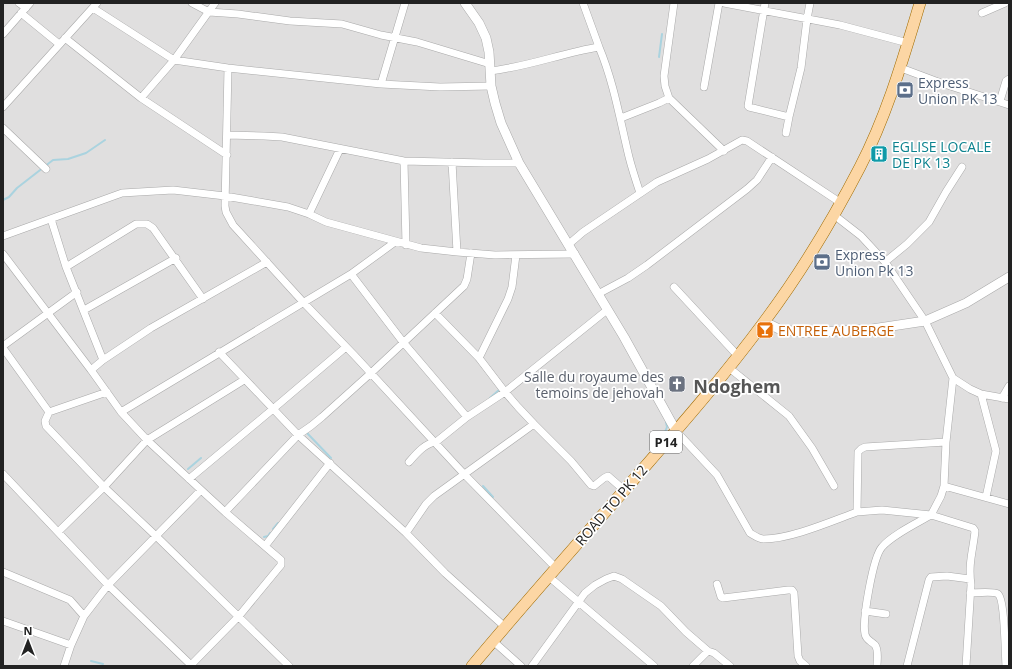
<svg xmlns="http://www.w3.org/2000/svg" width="1012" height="669" font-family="'Open Sans',sans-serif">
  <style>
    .residential { fill: #e0dfdf }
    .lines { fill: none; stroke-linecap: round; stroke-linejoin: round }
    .stream { stroke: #aad3df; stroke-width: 2 }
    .minor-casing { stroke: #a9a9a9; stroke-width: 8 }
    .tertiary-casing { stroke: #a9a9a9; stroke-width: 10 }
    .primary-casing { stroke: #a06b00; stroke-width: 12 }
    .minor { stroke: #fff; stroke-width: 7 }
    .tertiary { stroke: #fff; stroke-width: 9 }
    .primary { stroke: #fcd6a4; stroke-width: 11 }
    .labels { text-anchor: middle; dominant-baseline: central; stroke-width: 3.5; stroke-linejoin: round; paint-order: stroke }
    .shield { fill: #fff; stroke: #646464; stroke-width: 1 }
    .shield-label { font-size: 13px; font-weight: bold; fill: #222 }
    .service-label { font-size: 14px; fill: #4e5e75; stroke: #fff; text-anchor: start }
    .culture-label { font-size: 14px; fill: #0d838f; stroke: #fff; text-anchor: start }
    .food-label { font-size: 14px; fill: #c56008; stroke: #fff; text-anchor: start }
    .worship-label { font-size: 14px; fill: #5b616d; stroke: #fff; text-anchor: end }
    .street-label { font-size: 14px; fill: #222; stroke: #fff }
    .district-label { font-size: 18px; font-weight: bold; fill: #555; stroke: #fff }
  </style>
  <rect width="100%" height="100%" fill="#f2efe9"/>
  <path class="residential" d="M3 3H1009V666H3Z"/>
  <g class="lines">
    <path class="stream" d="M659 57 662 34
      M3 200 9 197 17 188 53 160 68 159 86 153 105 140
      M490 398 500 389
      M665 432 667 427 666 422
      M307 433 331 458
      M188 469 201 458
      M483 486 493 497
      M273 529 278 523
      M264 537 268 536 270 533
      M91 661 103 664"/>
    <defs>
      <path id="minor" d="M19 3 26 8
        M192 3 209 12 238 14 290 21 342 24 381 35 417 42 490 64
        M583 3 599 47
        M724 3 840 25 908 43
        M765 3 748 106 749 107 789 117 786 133
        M93 8 174 60 228 68 381 84 440 87 491 86
        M21 13 59 44
        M982 13 1005 3
        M3 34 30 3
        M65 38 141 98 227 155
        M228 68 225 206 226 212 233 225 304 303 355 356 464 474 556 568
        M901 68 941 83 1009 105
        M490 71C527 67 562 53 599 47 614 83 620 120 629 157 632 169 636 181 640 193
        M381 84 405 3
        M704 87 719 3
        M141 98 174 60 215 3
        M669 98 724 151
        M1000 101 1006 81 1009 79
        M3 107 97 3
        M789 117 801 68 807 19 810 3
        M621 118 659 103 669 98 665 86 664 76 674 3
        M3 128 46 169
        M227 135 264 136 282 137 404 161 484 163H519
        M404 161 406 245
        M452 162 457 252
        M309 214 340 149
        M834 215 861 236 885 262 925 321 953 378 970 389 981 394 1009 399
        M51 219 66 267 103 360 91 370 121 412 147 440 225 512 281 560V565L239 616 191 665 193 666
        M3 236 122 193 173 190 225 196 288 207 309 214 326 222 421 248 457 252 495 255 575 254
        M569 244 583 232 657 182 708 159 742 140 747 141 841 203
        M3 254 91 370
        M885 262 907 244 929 222 946 192 962 167
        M66 267 136 224H147L153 228 203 299
        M351 274 395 242
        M674 287 738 356
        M598 294 628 278 647 265 747 189 757 180 772 157
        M84 310 176 258
        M435 313 479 358 505 392 518 407 534 424 571 461 591 485 594 486 604 478 608 476 624 490
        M3 346 77 292
        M3 348 49 412 45 421 46 426 104 487 156 536 289 666
        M219 352 298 435 406 533 426 504 434 496 534 424
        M479 358 508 299 512 287 516 255
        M103 360 151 328 267 262
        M728 367 789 416 812 448 834 486
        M953 378 946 442 944 486 941 496 931 515 973 528 975 531C973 551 968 563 971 585L966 666
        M981 394 996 451 986 497
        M1002 398 1009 386
        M49 412 107 392
        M121 412 351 274 403 342 467 417
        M676 431 717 475 750 533C755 536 759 539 764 539 791 539 832 521 857 512L858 452 861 449 865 447 946 442
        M409 462C416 454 425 443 436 442L467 417 505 392 607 310
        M3 474 108 585 191 665 190 666
        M189 479 273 409 346 347
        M944 486 1009 504
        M225 512 298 435 311 426 322 417 371 373 464 286 467 279 471 253
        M857 512 882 510 931 515C917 523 892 535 882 547 873 557 862 620 865 634 866 640 871 641 875 645 879 650 877 660 877 666
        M58 532 104 487 147 440 244 380
        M406 533 445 573 505 627
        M265 546 330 463
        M3 572 70 600 84 616
        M548 576 654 666
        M717 584 721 597 723 598 788 590H792L794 593 798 656 800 661 806 666
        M970 593C976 593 994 591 998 594 1005 599 1005 655 1006 666
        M865 611 886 614
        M3 621 71 645
        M493 641 521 666
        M64 666 71 645 84 616 108 585 201 490
        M532 666 585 593 595 585 606 579 614 576 622 579 661 606 686 632 708 651
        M693 666 708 651 714 653 730 666
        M907 666 929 580 931 577 947 576 970 579"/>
      <path id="tertiary" d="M465 3 479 23 486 38 489 52 491 86 495 103 501 123 519 163 624 337 676 431
        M765 322 779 329 806 333 872 329 925 321 966 303 1009 277"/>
      <path id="primary" d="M472 666C523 605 576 545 629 485 675 432 722 379 764 322 800 274 832 221 860 167 887 115 903 59 920 3"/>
    </defs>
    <use href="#minor" class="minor-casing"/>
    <use href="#tertiary" class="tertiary-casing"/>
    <use href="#primary" class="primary-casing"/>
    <use href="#minor" class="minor"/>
    <use href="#tertiary" class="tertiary"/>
    <use href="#primary" class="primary"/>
  </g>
  <defs>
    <symbol id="bank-square" viewBox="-11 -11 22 22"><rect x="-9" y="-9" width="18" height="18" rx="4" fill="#5c6f8a" stroke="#fff"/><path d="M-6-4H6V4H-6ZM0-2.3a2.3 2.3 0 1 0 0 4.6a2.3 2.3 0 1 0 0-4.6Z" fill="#fff"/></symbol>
    <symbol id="building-square" viewBox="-11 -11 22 22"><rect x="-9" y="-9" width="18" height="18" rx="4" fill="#0f9aa8" stroke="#fff"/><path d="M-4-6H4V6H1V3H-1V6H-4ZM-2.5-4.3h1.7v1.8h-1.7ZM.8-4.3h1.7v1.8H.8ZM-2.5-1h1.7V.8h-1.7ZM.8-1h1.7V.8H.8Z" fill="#fff"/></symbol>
    <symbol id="bar-square" viewBox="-11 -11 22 22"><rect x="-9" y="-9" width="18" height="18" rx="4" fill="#e8710a" stroke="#fff"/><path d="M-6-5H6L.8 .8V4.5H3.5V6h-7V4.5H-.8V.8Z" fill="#fff"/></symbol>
    <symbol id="church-square" viewBox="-11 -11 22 22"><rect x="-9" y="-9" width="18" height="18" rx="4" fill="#6b7280" stroke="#fff"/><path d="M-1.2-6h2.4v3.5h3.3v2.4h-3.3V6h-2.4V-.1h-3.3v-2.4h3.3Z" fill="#fff"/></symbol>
  </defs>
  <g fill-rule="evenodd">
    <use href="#bank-square" x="895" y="80" width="20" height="20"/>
    <use href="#building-square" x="869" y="144" width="20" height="20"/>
    <use href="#bank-square" x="812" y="252" width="20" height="20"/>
    <use href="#bar-square" x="755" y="320" width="20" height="20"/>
    <use href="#church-square" x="667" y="374" width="20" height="20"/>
  </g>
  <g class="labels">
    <rect class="shield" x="650" y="431" width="32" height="22" rx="3"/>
    <g class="shield-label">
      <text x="666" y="442">P14</text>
    </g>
    <g class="service-label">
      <text x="918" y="82">Express<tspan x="918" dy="16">Union PK 13</tspan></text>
      <text x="835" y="254">Express<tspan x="835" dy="16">Union Pk 13</tspan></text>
    </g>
    <g class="culture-label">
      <text x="892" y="146">EGLISE LOCALE<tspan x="892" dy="16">DE PK 13</tspan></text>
    </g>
    <g class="food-label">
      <text x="778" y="330">ENTREE AUBERGE</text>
    </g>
    <g class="worship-label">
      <text x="664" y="376">Salle du royaume des<tspan x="664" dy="16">temoins de jehovah</tspan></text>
    </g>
    <g class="street-label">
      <text transform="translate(611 505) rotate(-49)">ROAD TO PK 12</text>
    </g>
    <g class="district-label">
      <text x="737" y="386">Ndoghem</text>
    </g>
  </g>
  <rect width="1012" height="669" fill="none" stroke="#222222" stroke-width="8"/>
  <g transform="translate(28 641)" stroke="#ffffff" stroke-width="3" paint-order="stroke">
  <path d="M0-3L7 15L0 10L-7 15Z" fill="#222222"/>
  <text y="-6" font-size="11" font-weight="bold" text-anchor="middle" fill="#222222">N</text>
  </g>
</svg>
